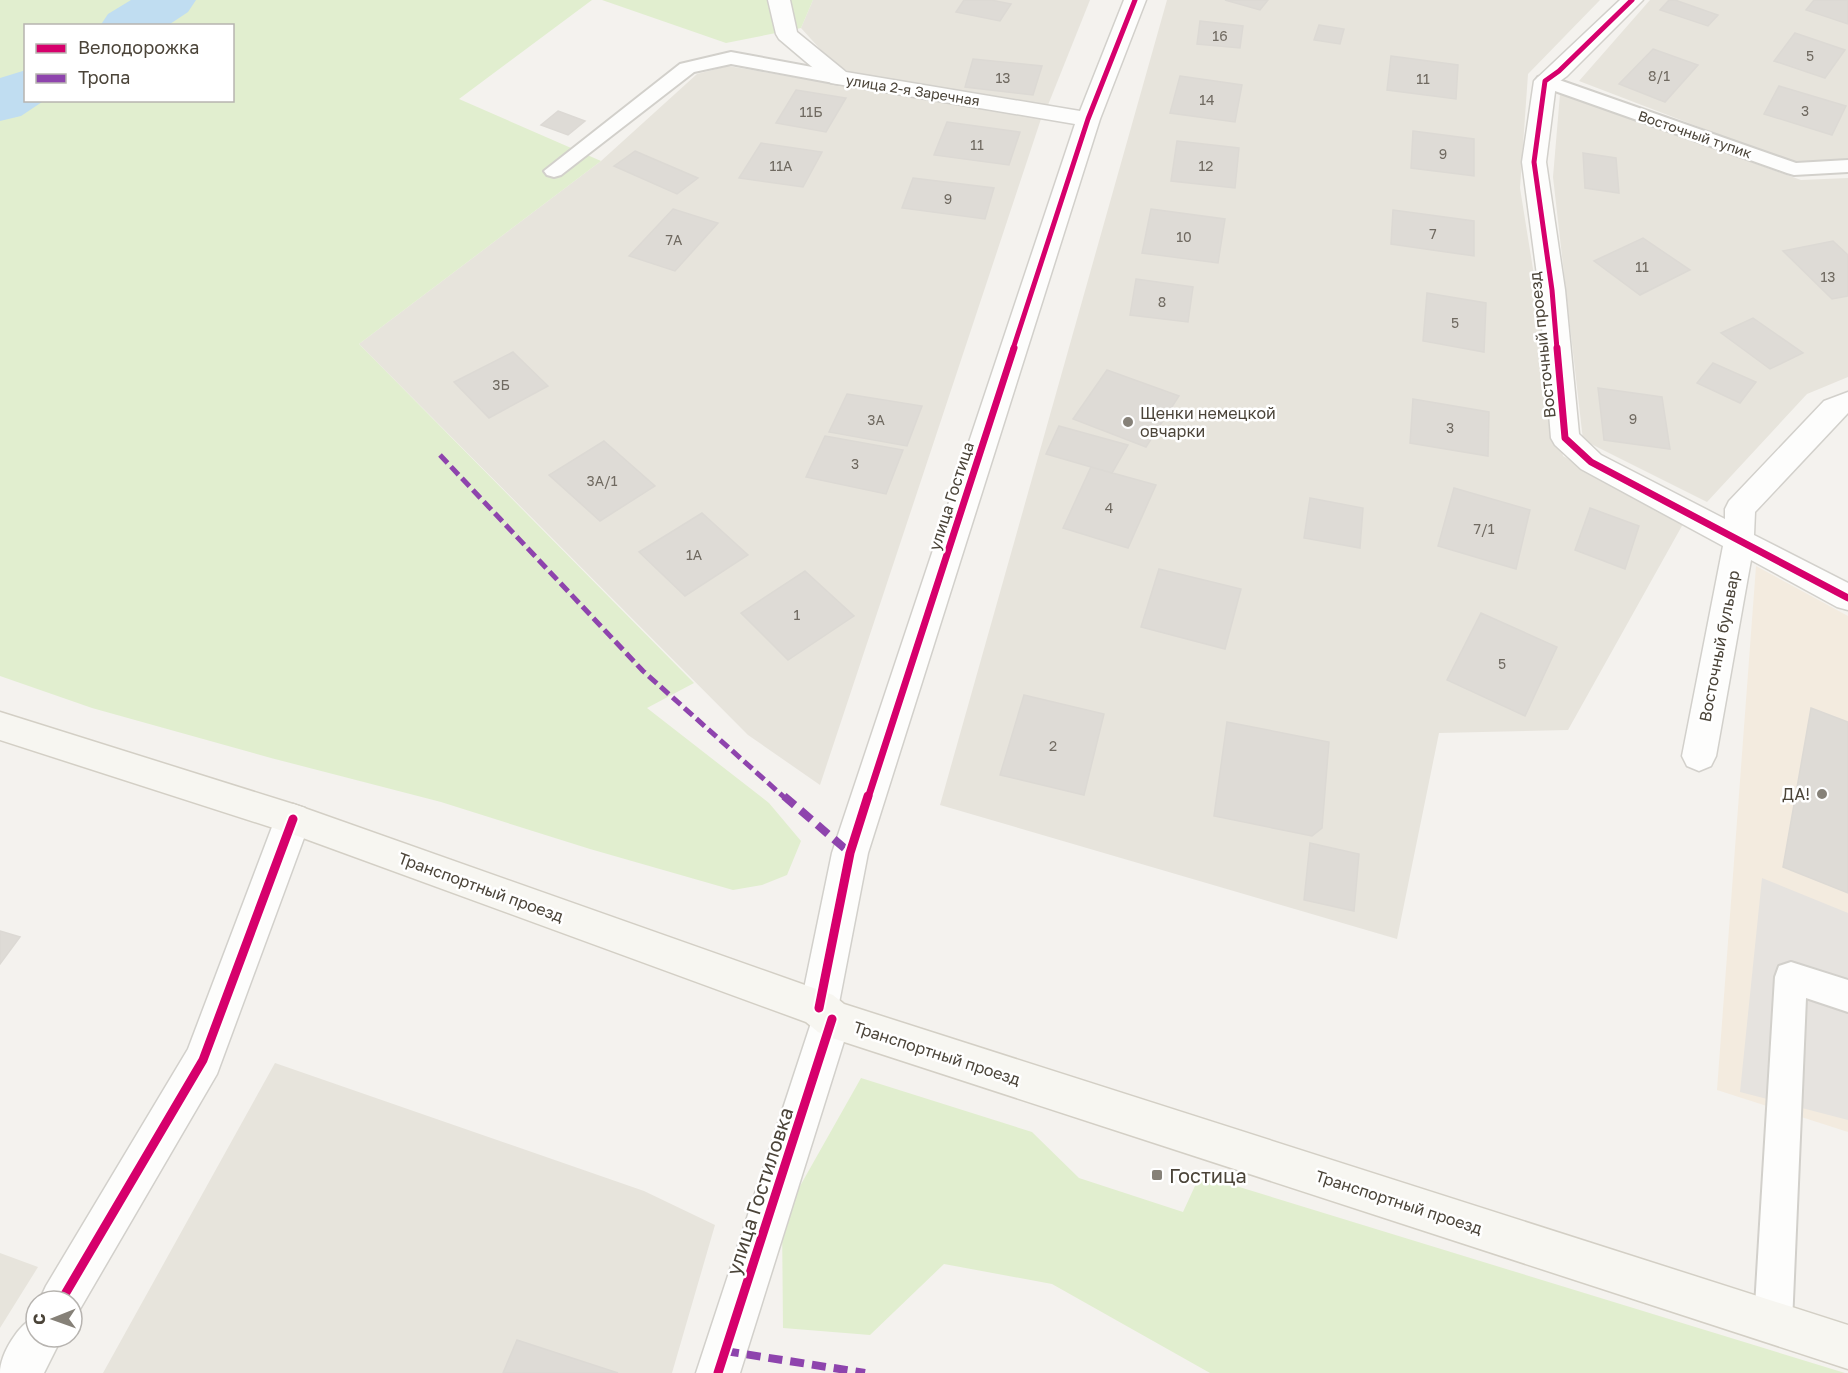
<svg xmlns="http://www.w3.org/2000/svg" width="1848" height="1373" font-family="'Golos Text',sans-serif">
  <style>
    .residential { fill: #e7e4dc }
    .commercial { fill: #f3ebdf }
    .green { fill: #e1eecf; fill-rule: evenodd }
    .parking { fill: #e6e3df }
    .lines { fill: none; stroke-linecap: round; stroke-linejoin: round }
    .river { fill: #c0ddf1; fill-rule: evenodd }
    .building { fill: #dedbd6; stroke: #dcd9d4; stroke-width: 1.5 }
    .lane-casing { stroke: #d2d0cb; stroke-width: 4 }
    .street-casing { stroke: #d2d0cb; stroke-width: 3 }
    .secondary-casing { stroke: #d3cfc5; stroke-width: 3 }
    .lane { fill: #fdfdfc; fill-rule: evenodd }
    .street { fill: #fdfdfc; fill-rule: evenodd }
    .secondary { fill: #f7f6f1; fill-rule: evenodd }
    .quiet-far1 { stroke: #8e44ad; stroke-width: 5; stroke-dasharray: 11 5; stroke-linecap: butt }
    .quiet { stroke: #8e44ad; stroke-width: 8; stroke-dasharray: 14 8; stroke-linecap: butt }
    .cycleway-far2-casing { stroke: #fff; stroke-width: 8 }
    .cycleway-far1-casing { stroke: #fff; stroke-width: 10 }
    .cycleway-casing { stroke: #fff; stroke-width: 13 }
    .cycleway-far2 { stroke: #d6006c; stroke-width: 5 }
    .cycleway-far1 { stroke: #d6006c; stroke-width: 7 }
    .cycleway { stroke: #d6006c; stroke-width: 9 }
    .poi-dot { fill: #868178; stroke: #fff; stroke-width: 2 }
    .labels { text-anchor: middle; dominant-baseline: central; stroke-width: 5; stroke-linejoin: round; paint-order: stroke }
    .number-label { font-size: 14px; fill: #706a61 }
    .far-street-label { font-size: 14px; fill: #4b4439; stroke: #fff }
    .street-label { font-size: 16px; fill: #4b4439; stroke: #fff }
    .poi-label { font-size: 16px; fill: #4b4439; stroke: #fff; text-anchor: start }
    .near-poi-label { font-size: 20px; fill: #4b4439; stroke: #fff; text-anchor: start }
    .near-street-label { font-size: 20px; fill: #4b4439; stroke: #fff }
  </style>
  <rect width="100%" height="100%" fill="#f4f2ee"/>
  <path class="residential" d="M813 0H1090L1048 105 859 78 830 60 801 28Z
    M1167 0H1600L1528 74 1520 188 1563 456 1683 524 1568 730 1439 733 1397 939 940 805Z
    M1650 0H1848V159L1793 163 1579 81Z
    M728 66 1041 119 820 785 748 735 359 344 601 161 697 74Z
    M1560 94 1801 180 1848 178V377L1807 394 1707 502 1583 440 1553 177Z
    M275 1063 644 1191 715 1225 672 1373H103Z
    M0 1253 38 1267 0 1328Z"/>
  <path class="commercial" d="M1756 566 1848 616V1132L1717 1090Z"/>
  <path class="green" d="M0 0H592L459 99 601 161 359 344 694 683 647 708 769 803 801 841 787 875 762 885 733 890 590 849 441 802 271 758 92 708 0 676ZM26 26H232V100H26Z
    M602 0H813L801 28 726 43Z
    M861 1078 1032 1132 1079 1178 1183 1212 1200 1175 1845 1373H1210L1052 1284 944 1264 870 1335 783 1328 782 1218Z"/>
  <path class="parking" d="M1762 878 1848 913V1120L1740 1092Z"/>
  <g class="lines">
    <path class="river" d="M131 0H196L188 12 167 26H100L108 14Z
      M26 70V100H45L21 116 0 121V78Z"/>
  </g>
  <path class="building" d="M964 0H991L1011 4 1000 21 956 12Z
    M1225 0H1268L1260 10Z
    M1669 0H1675L1718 15 1708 26 1660 10Z
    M1814 0H1848V24L1806 10Z
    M1200 21 1243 26 1240 48 1197 44Z
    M1319 25 1344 29 1340 44 1314 40Z
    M1795 33 1845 50 1825 78 1774 61Z
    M1653 49 1698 65 1665 102 1619 84Z
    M1391 56 1458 65 1456 99 1387 90Z
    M973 59 1042 66 1033 95 965 87Z
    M1180 76 1242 85 1235 122 1170 113Z
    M1779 86 1846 106 1832 135 1764 114Z
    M796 90 846 98 826 132 776 123Z
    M558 111 585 121 568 135 541 125Z
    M947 122 1020 132 1009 165 934 155Z
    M1413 131 1474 139V176L1411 168Z
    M1177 141 1239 148 1235 188 1171 181Z
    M761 143 822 152 803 187 739 178Z
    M635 151 698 178 677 194 614 166Z
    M1583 153 1616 158 1619 193 1585 188Z
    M913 178 994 188 985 219 902 208Z
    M673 209 718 223 675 271 629 256Z
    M1151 209 1225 219 1218 263 1142 253Z
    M1393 210 1474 221V256L1391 244Z
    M1643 238 1690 270 1640 295 1594 261Z
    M1833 241 1848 255V296L1832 299 1783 251Z
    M1136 279 1193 287 1188 322 1130 315Z
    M1427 293 1486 303 1484 352 1423 341Z
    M1753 318 1803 353 1770 369 1721 333Z
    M513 352 548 386 489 418 454 382Z
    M1713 363 1756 382 1740 403 1697 383Z
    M1107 370 1179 396 1146 447 1073 419Z
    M1598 388 1662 397 1670 449 1604 440Z
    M847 394 922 406 907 446 829 432Z
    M1413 399 1489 412 1488 456 1410 443Z
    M1059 426 1128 445 1112 473 1046 454Z
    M825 436 903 450 886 494 806 477Z
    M604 441 655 486 600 521 549 475Z
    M1091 467 1156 485 1128 548 1063 528Z
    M1454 488 1530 510 1516 569 1438 546Z
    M1310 498 1363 508 1360 548 1304 538Z
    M1590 508 1639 526 1625 569 1575 550Z
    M702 513 748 555 685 596 639 552Z
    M1159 569 1241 589 1225 649 1141 627Z
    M805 571 854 616 788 660 741 613Z
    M1481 613 1557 647 1525 716 1447 680Z
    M1024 695 1104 714 1084 795 1000 775Z
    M1811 708 1848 722V893L1783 867Z
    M1227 722 1329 742 1322 828 1312 836 1214 816Z
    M1310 843 1359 854 1354 911 1304 900Z
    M0 931 20 937 0 964Z
    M517 1340 618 1373H503Z"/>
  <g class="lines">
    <defs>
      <path id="lane" d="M731 52 839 72 846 74 849 78 846 82 839 84 731 64 694 72 561 175 554 177 547 175 544 171 680 64Z
        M1545 75 1796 163 1848 160V172L1794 175 1787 173 1538 85 1535 81 1538 77Z
        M1791 962 1848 980V1012L1806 998 1792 1323 1786 1336 1773 1342 1760 1336 1754 1323 1775 977 1779 966Z"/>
      <path id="street" d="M768 0H790L797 32 846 72 1080 111 1124 0H1146L1100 119 868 853 839 1003 846 1006 851 1019 740 1373H696L811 1023 805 1021 800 1008 832 853 1075 124 831 83 779 39 776 34Z
        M1620 0H1643L1567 76 1556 84 1546 162 1565 290 1579 434 1601 455 1725 519V509L1729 501 1824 401 1848 392V413L1755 512 1754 535 1848 583V610L1837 607 1751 560 1716 756 1711 766 1699 771 1687 766 1682 756 1723 546 1581 469 1555 445 1551 438 1539 290 1522 162 1534 81Z
        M293 804 305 808 311 819 217 1074 76 1316 72 1318V1301H39L46 1286 188 1049 275 819 281 808Z
        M36 1317V1337H62L44 1373H0C0 1354 19 1323 36 1317Z"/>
      <path id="secondary" d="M0 712 293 804 819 990 833 995 844 1004 1848 1325V1369L832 1038 818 1032 806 1022 292 834 0 740Z"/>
    </defs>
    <use href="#lane" class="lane-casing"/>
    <use href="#street" class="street-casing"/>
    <use href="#secondary" class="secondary-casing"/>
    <use href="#lane" class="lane"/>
    <use href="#street" class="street"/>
    <use href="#secondary" class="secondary"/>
    <path class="quiet-far1" d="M440 455 643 671 785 798"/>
    <path class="quiet" d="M784 796 850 853
      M725 1351 865 1373"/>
    <defs>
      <path id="cycleway-far2" d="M1013 349 1088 119 1135 0
        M1557 349 1552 290 1534 162 1545 81 1559 71 1632 0"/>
      <path id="cycleway-far1" d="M1557 348 1565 438 1591 462 1848 598
        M868 798 1014 348"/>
      <path id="cycleway" d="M819 1008 850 853 868 796
        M61 1301 203 1060 293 819
        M718 1373 832 1019"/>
    </defs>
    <use href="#cycleway-far2" class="cycleway-far2-casing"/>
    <use href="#cycleway-far1" class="cycleway-far1-casing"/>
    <use href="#cycleway" class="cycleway-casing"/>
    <use href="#cycleway-far2" class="cycleway-far2"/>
    <use href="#cycleway-far1" class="cycleway-far1"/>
    <use href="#cycleway" class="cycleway"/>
  </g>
  <g class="poi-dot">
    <circle cx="1128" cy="422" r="6"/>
    <circle cx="1822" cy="794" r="6"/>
    <rect x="1151" y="1169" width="12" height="12" rx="3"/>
  </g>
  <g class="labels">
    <g class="number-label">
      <text x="1220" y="35">16</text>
      <text x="1810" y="55">5</text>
      <text x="1659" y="75">8/1</text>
      <text x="1003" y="77">13</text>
      <text x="1423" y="78">11</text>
      <text x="1207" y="99">14</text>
      <text x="1805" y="110">3</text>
      <text x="811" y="111">11Б</text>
      <text x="977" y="144">11</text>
      <text x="1443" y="153">9</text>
      <text x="781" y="165">11А</text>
      <text x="1206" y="165">12</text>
      <text x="948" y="198">9</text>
      <text x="1433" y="233">7</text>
      <text x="1184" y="236">10</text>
      <text x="674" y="239">7А</text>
      <text x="1642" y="266">11</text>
      <text x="1828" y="276">13</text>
      <text x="1162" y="301">8</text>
      <text x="1455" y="322">5</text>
      <text x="501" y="384">3Б</text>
      <text x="1633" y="418">9</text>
      <text x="876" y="419">3А</text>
      <text x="1450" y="427">3</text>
      <text x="855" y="463">3</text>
      <text x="602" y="480">3А/1</text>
      <text x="1109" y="507">4</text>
      <text x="1484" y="528">7/1</text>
      <text x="694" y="554">1А</text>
      <text x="797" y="614">1</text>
      <text x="1502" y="663">5</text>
      <text x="1053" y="745">2</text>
    </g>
    <g class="far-street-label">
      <text transform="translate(913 90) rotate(9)">улица 2-я Заречная</text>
      <text transform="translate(1695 134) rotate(19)">Восточный тупик</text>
    </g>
    <g class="street-label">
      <text transform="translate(1542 345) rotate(-96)">Восточный проезд</text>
      <text transform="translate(951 496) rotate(-72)">улица Гостица</text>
      <text transform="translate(1719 646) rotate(-79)">Восточный бульвар</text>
      <text transform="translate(481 887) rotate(20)">Транспортный проезд</text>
      <text transform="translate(937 1053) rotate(18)">Транспортный проезд</text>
      <text transform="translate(1399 1202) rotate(18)">Транспортный проезд</text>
    </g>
    <g class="poi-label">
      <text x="1140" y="413">Щенки немецкой<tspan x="1140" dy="18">овчарки</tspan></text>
      <text x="1810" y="794" text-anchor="end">ДА!</text>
    </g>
    <g class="near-poi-label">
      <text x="1169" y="1175">Гостица</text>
    </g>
    <g class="near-street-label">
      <text transform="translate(759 1191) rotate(-72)">улица Гостиловка</text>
    </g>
  </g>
  <rect x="24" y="24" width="210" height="78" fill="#ffffff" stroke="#b7b4b0" stroke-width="1.5"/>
  <rect x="36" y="44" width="30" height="9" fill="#d6006c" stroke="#b7b4b0" stroke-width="1.5"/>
  <text x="78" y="54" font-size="18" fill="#4b4439">Велодорожка</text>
  <rect x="36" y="74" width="30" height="9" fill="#8e44ad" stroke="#b7b4b0" stroke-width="1.5"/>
  <text x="78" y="84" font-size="18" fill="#4b4439">Тропа</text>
  <g transform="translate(54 1319) rotate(269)"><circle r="28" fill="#ffffff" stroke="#b7b4b0" stroke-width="1.5"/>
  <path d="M0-4.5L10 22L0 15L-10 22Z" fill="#868178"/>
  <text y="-9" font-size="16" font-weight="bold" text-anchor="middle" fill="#4b4439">С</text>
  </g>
</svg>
